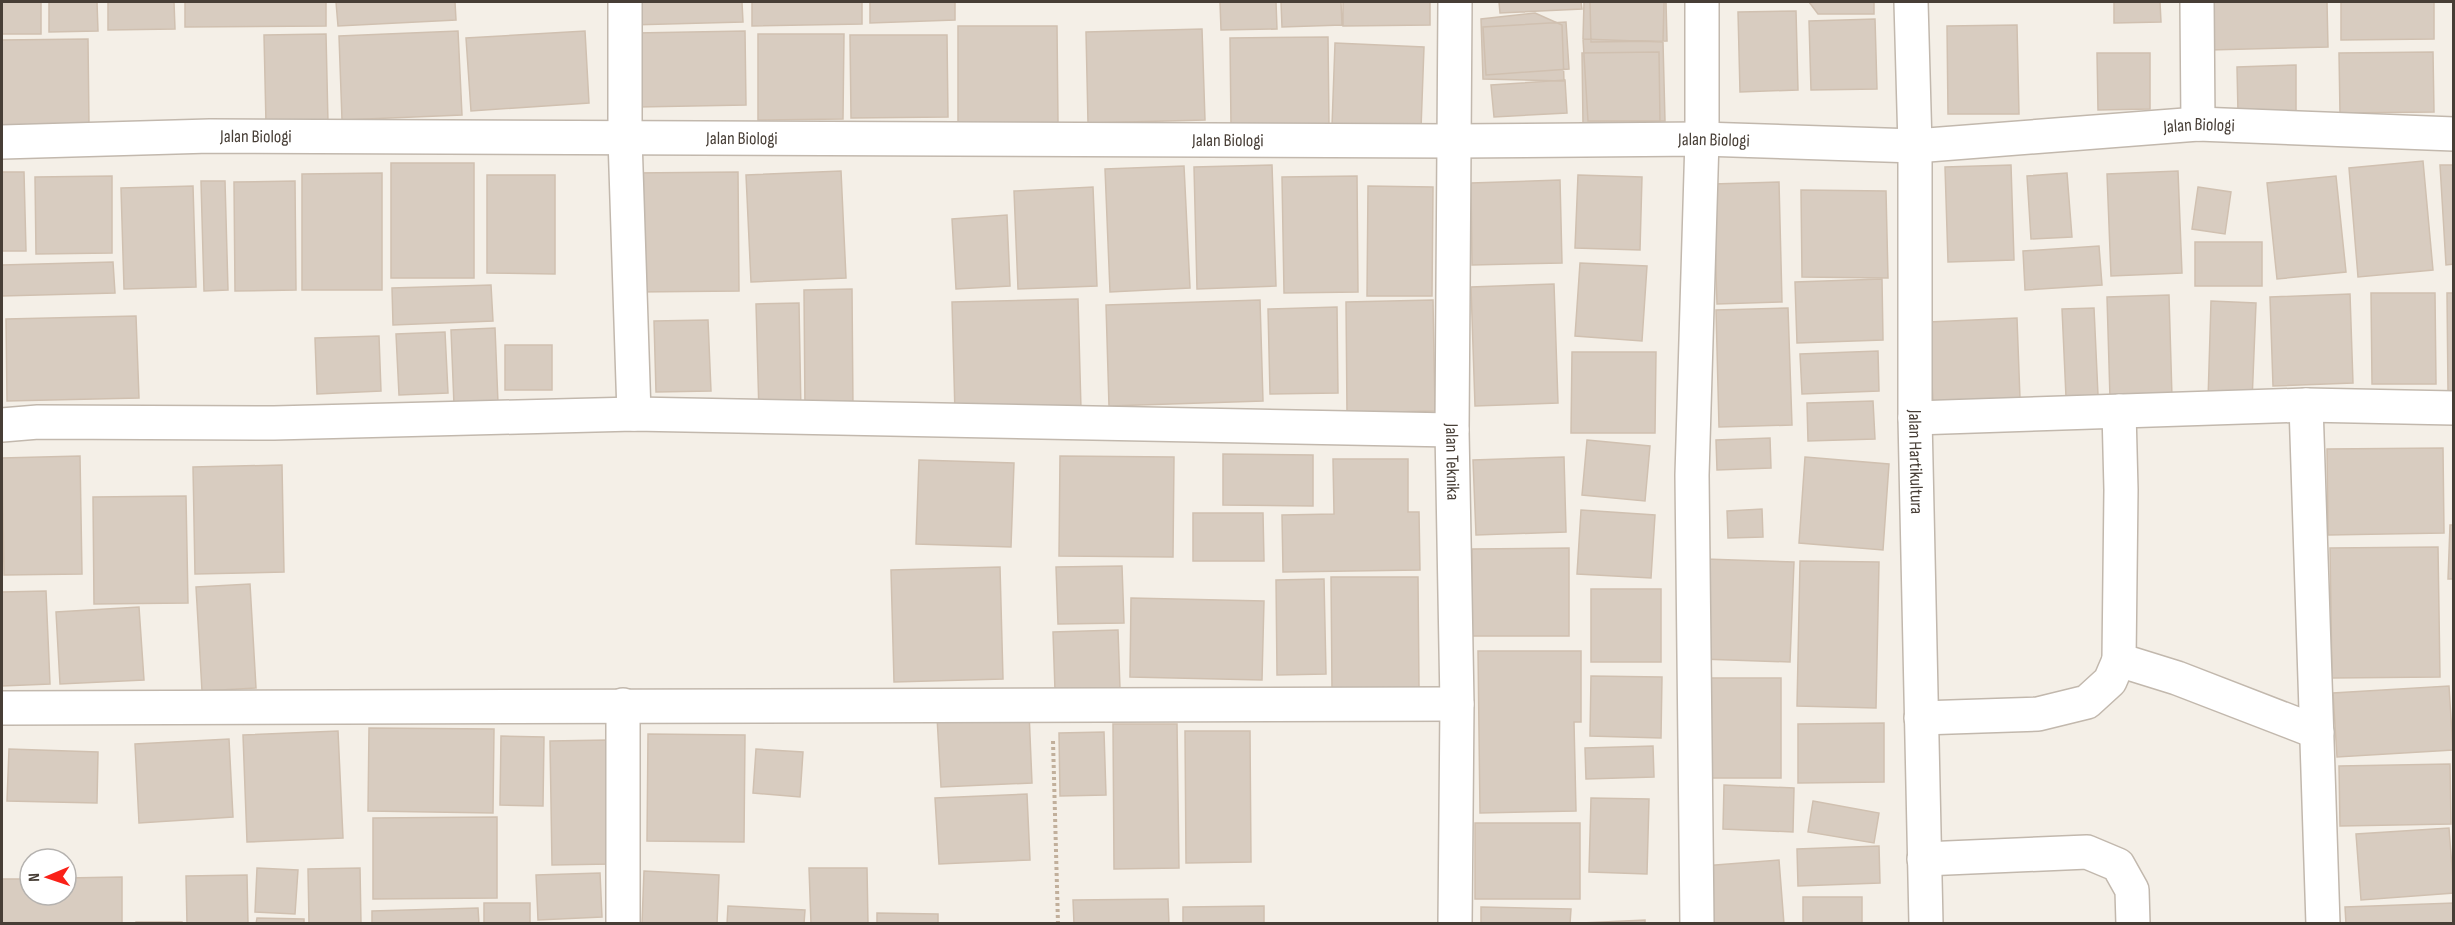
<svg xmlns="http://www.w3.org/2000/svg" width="2455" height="925" font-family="'Sofia Sans Condensed',sans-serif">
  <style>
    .building { fill: #d8ccc0; stroke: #d0c0b0; stroke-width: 1.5 }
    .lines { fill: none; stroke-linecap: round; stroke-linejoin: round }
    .minor-casing { stroke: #c2b8ad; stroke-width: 36 }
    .path { stroke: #c1af9b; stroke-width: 4; stroke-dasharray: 3 3; stroke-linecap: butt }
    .minor { stroke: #fff; stroke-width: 33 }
    .labels { text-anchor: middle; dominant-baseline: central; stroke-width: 4.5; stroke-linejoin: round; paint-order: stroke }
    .street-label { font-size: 18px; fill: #473e36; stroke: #fff }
  </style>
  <rect width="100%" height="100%" fill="#f4efe7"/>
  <path class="building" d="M2 2H41V34H2Z
    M49 2H97L98 31 49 32Z
    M108 2H174L175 29 108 30Z
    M185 2H326V26L185 27Z
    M336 2H455L456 20 338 26Z
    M629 2H742L743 22 630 25Z
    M752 2H862V24L752 26Z
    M870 2H955V20L870 23Z
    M1220 2H1276L1277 29 1221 30Z
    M1281 2H1341L1342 25 1282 27Z
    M1343 2H1430V25L1343 26Z
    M1499 2H1581L1582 9 1500 13Z
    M1499 2H1581L1582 9 1500 13Z
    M1584 2H1664L1663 42 1583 39Z
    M1590 2H1666L1667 41 1591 42Z
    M1809 2H1874V14H1818Z
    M2114 2H2160L2161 22 2114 23Z
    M2208 2H2327L2328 47 2209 50Z
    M2341 2H2434V39L2341 40Z
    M1796 11 1798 90 1740 92 1738 12Z
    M1796 11 1798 90 1740 92 1738 12Z
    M1535 13 1562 25 1564 81 1483 79 1481 19Z
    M1875 19 1877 89 1811 90 1809 21Z
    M1566 22 1569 69 1486 75 1483 27Z
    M2017 25 2019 114H1948L1947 26Z
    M958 26H1057L1058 123H958Z
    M1202 29 1205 120 1088 123 1086 32Z
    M458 31 462 115 342 120 339 36Z
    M585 31 589 103 471 111 466 38Z
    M745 31 746 105 638 107 636 33Z
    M326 34 328 123 266 124 264 35Z
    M758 34H844L843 119 758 120Z
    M850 35H947L948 117 851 118Z
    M1328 37 1329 126H1231L1230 38Z
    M88 39 89 126 2 127V40Z
    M1583 39 1663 42 1665 121H1588Z
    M1335 43 1424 47 1421 129 1332 126Z
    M1659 52 1660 122 1583 124 1582 53Z
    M2433 52 2434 112 2340 113 2339 53Z
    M2097 53H2150V109L2098 110Z
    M2296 65V112L2238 113 2237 67Z
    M1565 80 1567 113 1494 117 1491 85Z
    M2423 161 2433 270 2358 277 2349 168Z
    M391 163H474V278H391Z
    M1272 165 1276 286 1197 289 1194 167Z
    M2011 165 2014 260 1948 262 1945 167Z
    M2440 165H2454V264L2446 265Z
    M1184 166 1190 288 1110 292 1105 169Z
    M841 171 846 278 751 282 746 175Z
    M2178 171 2182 273 2111 276 2107 174Z
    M2 172H24L26 251H2Z
    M738 172 739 291 635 292 633 173Z
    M382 173V290H302V174Z
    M2067 173 2072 237 2031 239 2027 176Z
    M487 175H555V274L487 273Z
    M1578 175 1642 177 1640 250 1575 248Z
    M112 176V253L36 254 35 177Z
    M1357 176 1358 292 1284 293 1282 177Z
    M2336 176 2346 272 2277 279 2267 183Z
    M1560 180 1562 263 1472 265 1471 183Z
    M201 181H225L228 290 204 291Z
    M295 181 296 290 235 291 234 182Z
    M1779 182 1782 302 1717 304 1713 184Z
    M193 186 196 287 124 289 121 188Z
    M1368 186 1433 187 1432 296H1367Z
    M1093 187 1097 286 1018 289 1014 191Z
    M2198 187 2231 192 2225 234 2192 229Z
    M1801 190 1886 191 1888 278 1802 277Z
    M1007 215 1010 286 956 289 952 219Z
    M2195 242H2262V286H2195Z
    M2099 246 2102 285 2025 290 2023 251Z
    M113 262 115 293 2 296V265Z
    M1580 263 1647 266 1642 341 1575 336Z
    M1882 279 1883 340 1797 343 1795 282Z
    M1554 284 1558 403 1475 406 1471 287Z
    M491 285 493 321 393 325 392 288Z
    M852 289 853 410 805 411 804 290Z
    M2371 293H2435L2436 384H2372Z
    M2447 293H2454V391H2448Z
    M2350 294 2353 383 2273 386 2270 297Z
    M2169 295 2172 397 2110 398 2107 297Z
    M1078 299 1081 409 955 413 952 302Z
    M1260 300 1263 401 1109 406 1106 305Z
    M1433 300 1435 411 1347 413 1346 302Z
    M2211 301 2256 303 2252 402 2208 400Z
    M799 303 801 413H759L756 304Z
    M1337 307 1338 393 1270 394 1268 309Z
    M1788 308 1792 425 1719 427 1716 310Z
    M2094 308 2098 395 2066 397 2062 309Z
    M136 316 139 398 7 401 6 319Z
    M2017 318 2020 399 1933 402 1929 322Z
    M708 320 711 391 656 392 654 321Z
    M495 328 498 403 454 405 451 330Z
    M445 332 448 393 399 395 396 334Z
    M379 336 381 391 317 394 315 338Z
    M505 345H552V390H505Z
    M1878 351 1879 391 1802 394 1800 354Z
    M1572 352H1656L1655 433H1571Z
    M1873 401 1875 439 1808 441 1807 403Z
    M1770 438 1771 468 1717 470 1716 440Z
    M1587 440 1650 446 1645 501 1582 495Z
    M2443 448 2444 533 2328 535 2327 449Z
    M1223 454 1313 455V506L1223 505Z
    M80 456 82 574 4 575 2 458Z
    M1060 456 1174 457 1173 557 1059 556Z
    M1564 457 1566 532 1476 535 1473 460Z
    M1805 457 1889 464 1883 550 1799 543Z
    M1333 459H1408V512H1419L1420 570 1283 572 1282 515 1334 514Z
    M919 460 1014 463 1011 547 916 544Z
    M282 465 284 572 195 574 193 467Z
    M186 496 188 603 94 604 93 497Z
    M1762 509 1763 537 1728 538 1727 511Z
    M1581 510 1655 515 1651 578 1577 574Z
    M1193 513H1263L1264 561H1193Z
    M2450 525H2454V579H2448Z
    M2438 547 2440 677 2332 678 2330 548Z
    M1569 548V636H1472V549Z
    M1705 559 1794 562 1790 662 1701 659Z
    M1800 561 1879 562 1876 708 1797 706Z
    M1122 566 1124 623 1058 624 1056 567Z
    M1000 567 1003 679 894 682 891 570Z
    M1331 577H1418L1419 688 1332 689Z
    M1324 579 1326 674 1277 675 1276 580Z
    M250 584 256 688 202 691 196 587Z
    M1591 589H1661V662H1591Z
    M46 591 50 684 2 686V592Z
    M1131 598 1264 601 1262 680 1130 677Z
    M139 607 144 680 60 684 56 612Z
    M1118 630 1120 689 1055 691 1053 632Z
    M1478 651H1581V722H1574L1576 811 1480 813Z
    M1591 676 1662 677 1661 738 1590 736Z
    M1705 678H1781V778H1705Z
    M2449 686 2453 750 2337 757 2333 693Z
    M1029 712 1032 783 941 787 937 717Z
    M1884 723V782L1798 783V724Z
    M1113 724H1177L1179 868 1114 869Z
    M369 728 494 729 493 813 368 811Z
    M338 731 343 838 247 842 243 735Z
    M1185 731H1250L1251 862 1186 863Z
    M1104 732 1106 795 1060 796 1059 733Z
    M648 734 745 735 744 842 647 841Z
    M501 736 544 737 543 806 500 805Z
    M229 739 233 817 139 823 135 744Z
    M609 740 611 864 552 865 550 741Z
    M1653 746 1654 777 1586 779 1585 748Z
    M9 749 98 752 97 803 7 801Z
    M756 749 803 752 800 797 753 793Z
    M2450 764 2451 824 2340 826 2339 766Z
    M1724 785 1794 788 1793 832 1723 829Z
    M1027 794 1030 860 939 864 935 798Z
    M1591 798 1649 799 1647 874 1589 872Z
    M1813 801 1879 813 1874 843 1808 832Z
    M497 817V898L373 899V818Z
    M1475 823H1580V899H1475Z
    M2449 828 2454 893 2361 900 2356 834Z
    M1879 846 1880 883 1798 886 1797 849Z
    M1779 860 1784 924H1708L1703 866Z
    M257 868 298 870 295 914 255 912Z
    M360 868 361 924H309L308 869Z
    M809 868H867L868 924H811Z
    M644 871 719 875 717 924H642Z
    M600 873 602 917 538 920 536 875Z
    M247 875 248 924H187L186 876Z
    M122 877V924H2V879H30V895H66V878Z
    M1803 897H1862V924H1803Z
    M1168 899 1169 924H1074L1073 900Z
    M484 903H530V924H484Z
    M2454 903V924H2346L2345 907Z
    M728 906 805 910 804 924H727Z
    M1264 906V924H1183V907Z
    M1481 907 1571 909 1570 924H1481Z
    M478 908 479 924H372V911Z
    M877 913 938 914V924H877Z
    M257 918 304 919V924H256Z
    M1645 920V924L1581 923Z
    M136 922H182V924H136Z"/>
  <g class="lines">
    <defs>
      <g id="minor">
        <path d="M625 2V138L634 414"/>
        <path id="s1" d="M1455 2 1452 430 1457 704 1455 924"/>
        <path id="s2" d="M1911 2 1915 146V418L1926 924"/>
        <path d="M2197 2 2198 124"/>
        <path id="s3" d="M2 142 210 136 1454 141 1702 139 1915 146 2198 124 2454 134"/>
        <path d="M2306 405 2323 924"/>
        <path d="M2119 411 2121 490 2119 660 2177 678 2317 732"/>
        <path d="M1915 418 2306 405 2454 408"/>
        <path d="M2 425 38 422 274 423 634 414 1452 430"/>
        <path d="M2 708 1457 704"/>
        <path d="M1921 718 2038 714 2087 702 2110 681 2119 660"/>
        <path d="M1924 859 2087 852 2118 865 2132 890 2133 924"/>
        <path d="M623 924V705"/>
        <path d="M1697 924 1692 475 1702 139V2"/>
      </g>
    </defs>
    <use href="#minor" class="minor-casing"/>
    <path class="path" d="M1053 741 1058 924"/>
    <use href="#minor" class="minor"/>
  </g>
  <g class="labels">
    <g class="street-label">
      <text stroke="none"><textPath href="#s3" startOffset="2198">Jalan Biologi</textPath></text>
      <text stroke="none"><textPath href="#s3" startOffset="254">Jalan Biologi</textPath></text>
      <text stroke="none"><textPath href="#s3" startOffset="740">Jalan Biologi</textPath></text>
      <text stroke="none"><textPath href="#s3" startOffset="1226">Jalan Biologi</textPath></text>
      <text stroke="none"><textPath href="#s3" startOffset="1712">Jalan Biologi</textPath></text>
      <text stroke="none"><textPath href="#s1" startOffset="460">Jalan Teknika</textPath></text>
      <text stroke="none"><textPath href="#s2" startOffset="460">Jalan Hartikultura</textPath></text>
    </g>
  </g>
  <rect width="2455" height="925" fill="none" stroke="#473e36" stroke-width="6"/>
  <g transform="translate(48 877) rotate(268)"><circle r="28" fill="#ffffff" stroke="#b5b2af" stroke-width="1.5"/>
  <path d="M0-4.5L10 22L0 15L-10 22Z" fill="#fa2118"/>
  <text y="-9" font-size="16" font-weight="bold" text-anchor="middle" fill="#473e36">N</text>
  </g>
</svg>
